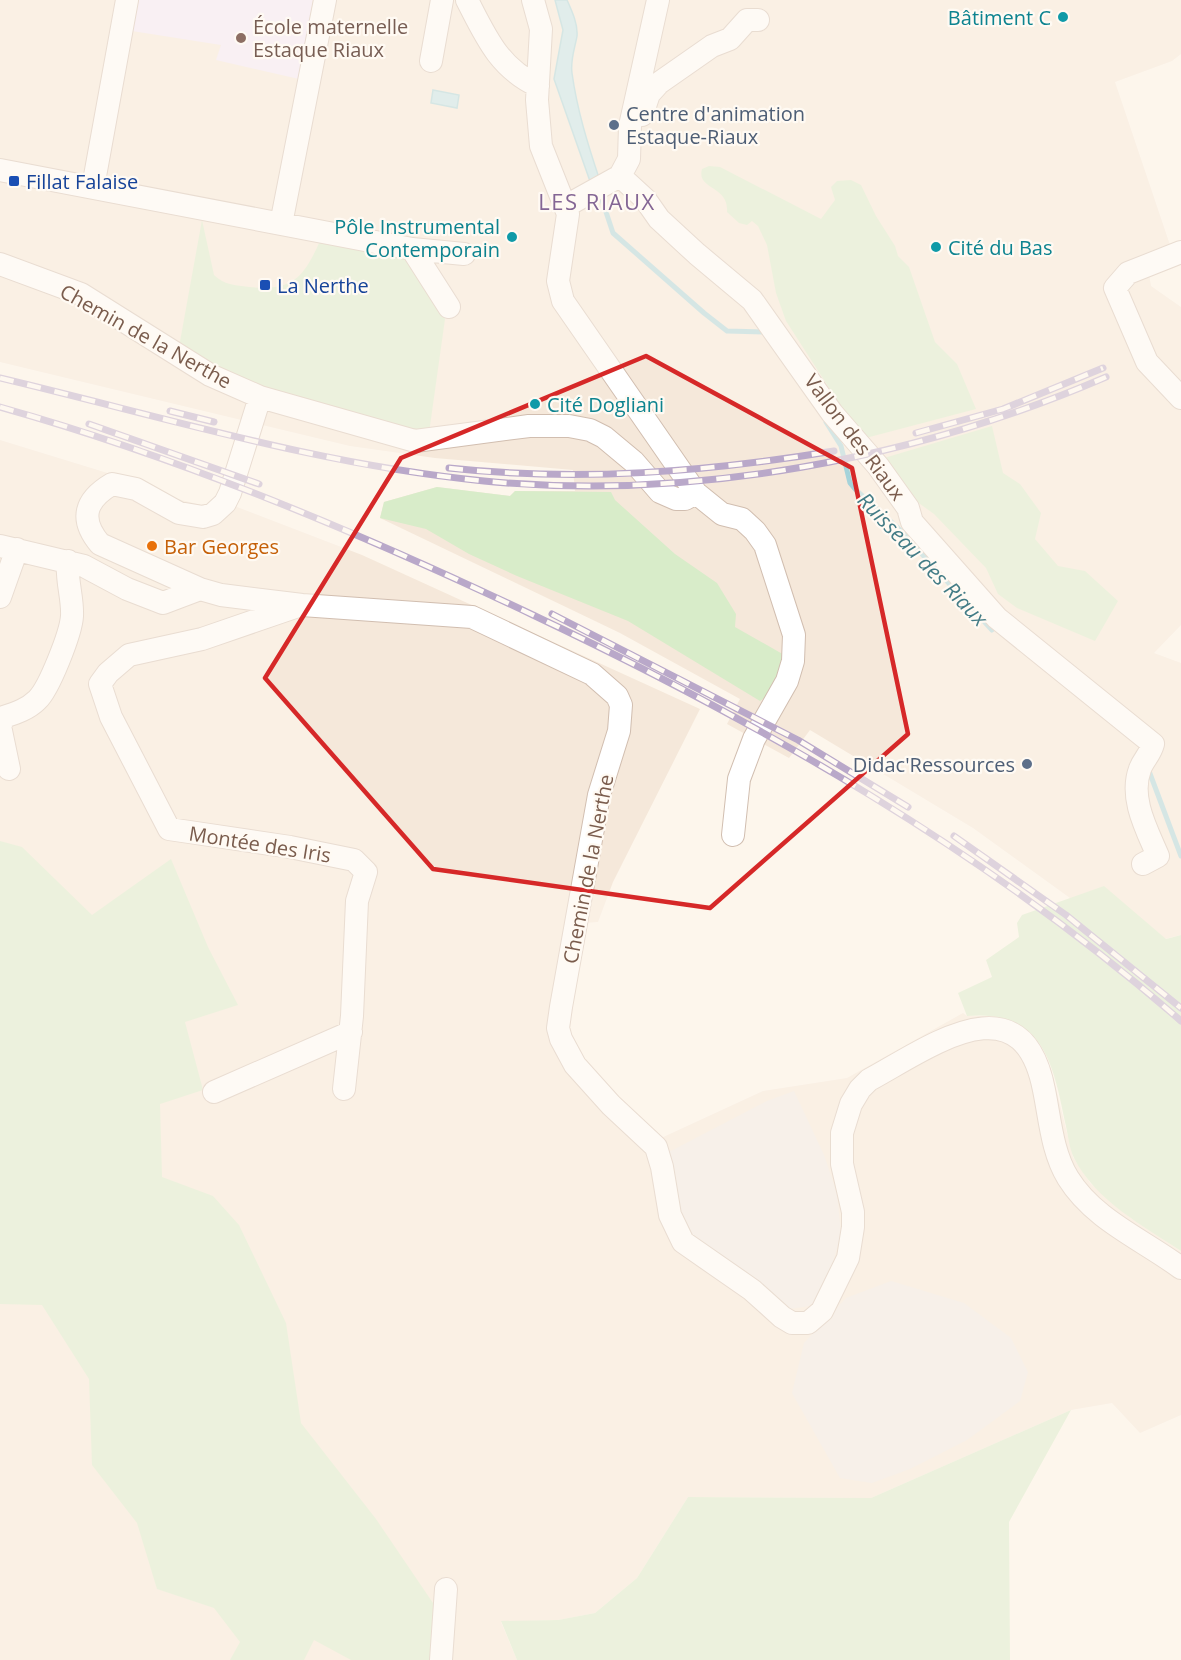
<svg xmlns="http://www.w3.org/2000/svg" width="1181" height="1660" font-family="'Open Sans',sans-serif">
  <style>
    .residential { fill: #f5e8da }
    .industrial { fill: #efe9e4 }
    .education { fill: #f3e8fa }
    .green { fill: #d8ecc9 }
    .water { fill: #bfe3e8; stroke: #a5d3da; stroke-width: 1.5 }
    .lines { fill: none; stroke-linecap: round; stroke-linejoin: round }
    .stream { stroke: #a5d3da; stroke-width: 5 }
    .minor-casing { stroke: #d1beb0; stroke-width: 24 }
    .minor { stroke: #fff; stroke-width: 22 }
    .rail-casing { stroke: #b9a8c9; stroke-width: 7 }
    .rail { stroke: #fffaf3; stroke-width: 4.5; stroke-dasharray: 14; stroke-linecap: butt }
    .marked { fill: none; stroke: #d62828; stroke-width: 4.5; stroke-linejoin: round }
    .culture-dot { fill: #0f9aa8; stroke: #fffaf3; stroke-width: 2 }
    .education-dot { fill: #8d6e63; stroke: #fffaf3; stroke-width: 2 }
    .service-dot { fill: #5c6f8a; stroke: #fffaf3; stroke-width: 2 }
    .transit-dot { fill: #1a4fb4; stroke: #fffaf3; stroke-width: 2 }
    .food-dot { fill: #e8710a; stroke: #fffaf3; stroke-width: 2 }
    .labels { text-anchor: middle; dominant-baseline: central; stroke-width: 4.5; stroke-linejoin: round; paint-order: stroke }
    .culture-label { font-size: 20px; fill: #0d838f; stroke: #fffaf3; text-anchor: end }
    .education-label { font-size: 20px; fill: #785e54; stroke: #fffaf3; text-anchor: start }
    .service-label { font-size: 20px; fill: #4e5e75; stroke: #fffaf3; text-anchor: start }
    .transit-label { font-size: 20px; fill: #164399; stroke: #fffaf3; text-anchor: start }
    .street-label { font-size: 20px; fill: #7a5c4d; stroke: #fffaf3 }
    .food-label { font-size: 20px; fill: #c56008; stroke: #fffaf3; text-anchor: start }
    .water-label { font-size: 21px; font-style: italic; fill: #437c86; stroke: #fffaf3 }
    .quarter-label { font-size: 22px; letter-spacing: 1.5px; fill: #846695; stroke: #fffaf3 }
  </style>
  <rect width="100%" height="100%" fill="#fdf6ec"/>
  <path class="residential" d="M0 0H1181V54L1172 61 1115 82 1170 245 1149 274 1151 286 1181 307V625L1154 653 1181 663V935L1132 947 1070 898 973 828 810 730 789 758 727 724 740 699 620 633 380 518 384 502 437 487 510 496 515 491H575L573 470 435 458 350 446 0 362Z
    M0 440 140 483 170 497 209 507 233 501 237 507 362 555 700 709 613 882 598 922 584 923 566 1029 581 1063 659 1139 763 1091 847 1078 963 1013 967 1016H1003L1026 1027 1039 1042 1051 1069 1073 1157 1090 1183 1132 1219 1181 1251V1415L1140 1433 1112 1403 1071 1410 871 1498 688 1497 637 1578 595 1613 558 1620 501 1622 517 1660H0Z"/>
  <path class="industrial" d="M794 1091 824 1155 837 1194 841 1233 824 1296 809 1306 790 1309 705 1249 679 1220 669 1152 767 1101Z
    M891 1281 964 1303 1011 1338 1028 1372 1020 1401 967 1440 910 1469 872 1483 840 1478 792 1393 804 1343 846 1298Z"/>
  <path class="education" d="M137 0H313L299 79 216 60 221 45 132 31Z"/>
  <path class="green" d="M709 166 720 167 821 219 835 200 831 187 837 181 851 180 861 185 876 216 895 246 898 256 909 267 935 342 957 364 976 409 862 439 786 321 776 293 767 245 758 226 752 221 747 225 739 223 727 212C729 185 696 190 702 169Z
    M202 220 214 275C224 285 235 285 249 287 292 291 303 279 320 241L408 254 440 301 445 319 429 433C346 422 253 387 179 347Z
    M992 426 1003 473 1020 484 1041 513 1035 539 1058 566 1085 571 1118 601 1095 641 1017 608 998 594 986 568 934 514 909 496 884 458Z
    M437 487 510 496 515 491 611 492 615 500 675 554 717 583 736 614 735 627 786 656 770 694 760 701 628 621 517 576 469 554 426 529 380 518 384 502Z
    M0 841 22 847 92 915 171 859 208 947 238 1005 185 1022 203 1090 160 1104 162 1177 213 1196 239 1225 286 1323 301 1423 376 1519 435 1606 436 1660H351L314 1640 304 1660H230L240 1642 214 1608 157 1589 137 1523 92 1465 89 1379 42 1305 0 1304Z
    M1104 886 1166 939 1181 935V1251C1143 1226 1095 1200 1074 1158 1069 1148 1068 1134 1065 1122 1053 1062 1042 1009 967 1016L958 993 992 977 986 960 1019 937 1017 923 1022 915Z
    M1071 1410 1009 1522 1010 1660H517L501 1621 558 1620 595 1613 637 1578 688 1497 871 1498Z"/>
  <path class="water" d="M555 0H567C572 11 578 24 577 36 575 48 570 60 572 73 577 110 588 145 600 181L591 184 554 79 563 30Z
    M433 90 459 95 457 108 431 103Z"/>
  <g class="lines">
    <path class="stream" d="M600 194 613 233 704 313 727 331 766 332
      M826 422 841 446 850 483 855 489 897 527 992 630
      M1149 771 1181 856"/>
    <defs>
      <path id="minor" d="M467 0C486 37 499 68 538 86
        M533 0 541 29 537 100 541 146 568 214 558 281 563 301 696 493 722 514 742 519 755 531 765 545 794 635 793 661 787 681 754 739 739 779 733 835
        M431 61 442 0
        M642 115 649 94 659 83 712 46 730 39 747 20H758
        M0 170 412 249 464 254
        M620 176 645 199 659 219 697 254 752 300 832 413 878 466 908 508 912 522 997 618 1153 744C1150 755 1143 760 1140 769 1129 798 1147 830 1158 856L1143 864
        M93 187 127 0
        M566 206 620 176 629 159 630 126 658 0
        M281 224 325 0
        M412 249 449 307
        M1181 252 1128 273 1115 288 1147 362 1181 398
        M0 264 81 294 210 375 260 397 230 493 225 503 213 514 203 517 179 513 136 489 112 484C85 500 79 519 100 544L200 589 221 595 302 605 472 617 592 674 617 696 621 705 619 731 599 795 561 1007 558 1028 561 1039 575 1065 611 1105 656 1147 662 1167 670 1215 683 1242 752 1290 782 1317 792 1323H808L822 1311 848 1258 853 1227V1212L842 1164V1133L851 1104 860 1089 869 1080C930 1047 1022 977 1044 1090 1050 1119 1052 1152 1068 1178 1094 1220 1142 1239 1181 1268
        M260 397 415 441 529 426H569L590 430 604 437 634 462 660 492 676 499H685L696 493
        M0 546 84 566 127 589 163 603 200 589
        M0 597 17 549
        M298 606 202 639 129 655 108 673 100 684 111 717 169 829 290 847 354 860 366 872 357 901 352 1016 344 1089
        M9 769 0 726 4 717C16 713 28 709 37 700 49 689 71 633 72 616 73 598 66 580 68 561
        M214 1092 351 1032
        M441 1660 446 1589"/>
    </defs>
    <use href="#minor" class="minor-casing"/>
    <use href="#minor" class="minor"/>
    <defs>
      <path id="rail" d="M0 378C160 416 319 465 484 481 691 501 916 459 1106 377
        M0 407C185 459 360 533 533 615 765 725 987 852 1181 1021
        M170 411 214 422
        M89 424 259 484
        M916 433 1003 409 1103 368
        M449 468C579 482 706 472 834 451
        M552 614 798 740 908 807
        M954 836 1066 915 1181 1008"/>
    </defs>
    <use href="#rail" class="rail-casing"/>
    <use href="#rail" class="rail"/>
  </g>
  <path d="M0 0H1181V1660H0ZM646 356 852 468 908 734 710 908 433 869 265 678 401 458Z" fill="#fdf6ec" fill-opacity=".55" fill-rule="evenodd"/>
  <path class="marked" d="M646 356 852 468 908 734 710 908 433 869 265 678 401 458Z"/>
  <g class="culture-dot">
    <circle cx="1063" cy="17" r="6"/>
    <circle cx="512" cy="237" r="6"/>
    <circle cx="936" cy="247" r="6"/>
    <circle cx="535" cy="404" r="6"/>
  </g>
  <circle class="education-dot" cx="241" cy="38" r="6"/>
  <g class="service-dot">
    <circle cx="614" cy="125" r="6"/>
    <circle cx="1027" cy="764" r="6"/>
  </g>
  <g class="transit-dot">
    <rect x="8" y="175" width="12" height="12" rx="3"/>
    <rect x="259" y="279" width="12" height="12" rx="3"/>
  </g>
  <circle class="food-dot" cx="152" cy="546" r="6"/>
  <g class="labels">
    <g class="culture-label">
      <text x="1051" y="17">Bâtiment C</text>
      <text x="500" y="226">Pôle Instrumental<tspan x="500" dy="23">Contemporain</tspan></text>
      <text x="948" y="247" text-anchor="start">Cité du Bas</text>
      <text x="547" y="404" text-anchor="start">Cité Dogliani</text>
    </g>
    <g class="education-label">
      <text x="253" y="26">École maternelle<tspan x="253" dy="23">Estaque Riaux</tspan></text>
    </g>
    <g class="service-label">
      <text x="626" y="113">Centre d'animation<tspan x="626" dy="23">Estaque-Riaux</tspan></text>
      <text x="1015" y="764" text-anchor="end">Didac'Ressources</text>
    </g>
    <g class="transit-label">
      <text x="26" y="181">Fillat Falaise</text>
      <text x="277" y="285">La Nerthe</text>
    </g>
    <g class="street-label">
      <text transform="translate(146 336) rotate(29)">Chemin de la Nerthe</text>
      <text transform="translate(855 437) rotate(53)">Vallon des Riaux</text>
      <text transform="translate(260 844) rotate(9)">Montée des Iris</text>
      <text transform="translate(588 869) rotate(-79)">Chemin de la Nerthe</text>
    </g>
    <g class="food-label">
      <text x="164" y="546">Bar Georges</text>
    </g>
    <g class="water-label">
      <text transform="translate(923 559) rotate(46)">Ruisseau des Riaux</text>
    </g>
    <g class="quarter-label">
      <text x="597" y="201">LES RIAUX</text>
    </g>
  </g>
</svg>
